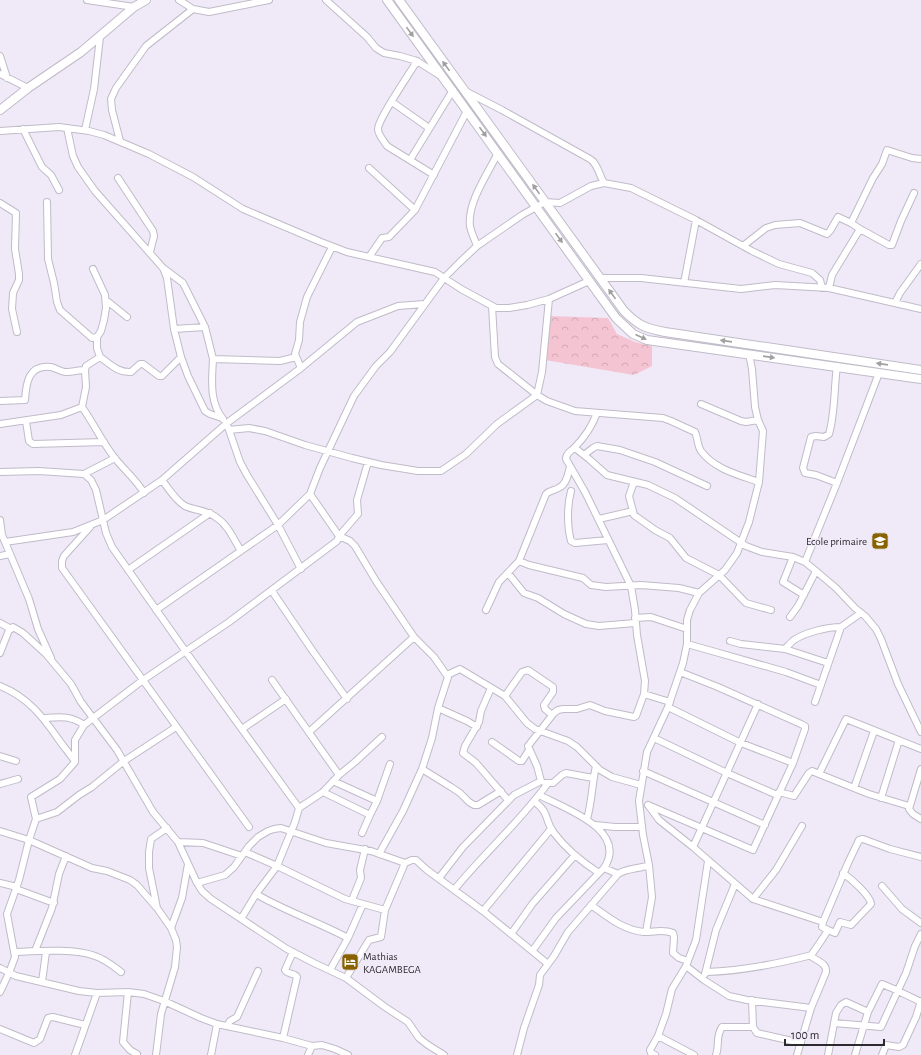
<svg xmlns="http://www.w3.org/2000/svg" width="921" height="1055" font-family="'Alegreya Sans',sans-serif">
  <style>
    .forest { fill: url(#forest-crowns) }
    .lines { fill: none; stroke-linecap: round; stroke-linejoin: round }
    .minor-casing { stroke: #c0bbc8; stroke-width: 8 }
    .tertiary-casing { stroke: #c0bbc8; stroke-width: 10 }
    .minor { stroke: #fff; stroke-width: 6 }
    .tertiary { stroke: #fff; stroke-width: 8 }
    .oneway { fill: #a09fa1 }
    .labels { text-anchor: middle; dominant-baseline: central; stroke-width: 3; stroke-linejoin: round; paint-order: stroke }
    .poi-label { font-size: 11px; fill: #2c2a2f; stroke: #f0eaf8; text-anchor: end }
  </style>
  <defs>
    <pattern id="forest-crowns" width="20" height="18" patternUnits="userSpaceOnUse"><rect width="20" height="18" fill="#f5c4d2"/><path d="M2 6a3 3 0 1 1 6 0M12 15a3 3 0 1 1 6 0" fill="none" stroke="#d2a9b5"/></pattern>
  </defs>
  <rect width="100%" height="100%" fill="#f0eaf8"/>
  <path class="forest" d="M549 316 608 318 617 334 635 342 652 346V366L634 375 545 360Z"/>
  <g class="lines">
    <defs>
      <path id="minor" d="M87 0 134 7
        M179 0 193 9 209 12 269 0
        M326 0 367 37 376 48 384 53 400 56 417 61 439 75
        M0 56 7 78
        M417 61C410 73 378 119 378 129 378 135 384 141 387 146L434 175
        M0 74 28 88
        M467 92 502 110 590 159C598 164 599 175 604 183L631 188 696 220 752 251 779 264 812 273 820 280 822 288
        M392 102 429 128
        M67 128 73 156 78 167 95 191 163 268 167 278 174 329 181 357 188 376 205 411 210 414 222 418
        M23 129 42 167 51 175 59 190
        M85 130 94 89 100 37
        M0 131 59 127 89 131 104 135 149 154 193 177 243 209 321 242 347 252 435 272 461 289 496 308H509L527 305 549 299 589 281
        M120 141 112 110 111 99 116 88 146 46 193 9
        M410 160 453 90
        M118 178 153 231 154 236 150 252
        M47 202 48 259 54 283 57 302 60 310 92 338 97 337
        M0 203 16 213 15 249 19 274V280L13 293 12 309 17 332
        M415 210 467 111
        M860 229 851 223 873 178 882 164 887 150 912 158 921 159
        M477 246C475 240 471 232 470 226 467 203 488 173 498 153
        M743 246 766 228 775 225 800 223 827 234 830 231 838 217 851 223
        M369 257 382 238 389 237 415 210 369 168
        M163 268 183 283 205 327 213 359 280 361 296 357
        M93 269 105 295 106 308 104 320 101 331 97 337V348L100 357 86 366 85 370 86 387 82 407C94 424 102 442 114 457 124 470 136 479 144 493
        M600 278H641L741 289 775 285 829 288 921 309
        M684 283 696 220
        M829 288 832 275 860 229 889 245H892L901 221 914 193
        M106 300 127 317
        M895 303 900 293 921 264
        M492 306 495 357 498 364 537 395 547 401 575 411 663 418 671 421 695 432C698 438 697 445 701 451 714 469 739 475 759 482
        M174 329 205 327
        M100 357C110 364 118 373 131 372L140 364H143L159 376H162L181 357
        M213 359C212 379 209 402 223 419
        M301 368 357 322 398 306 424 304
        M0 401 25 400C26 384 28 364 51 367 56 368 61 372 66 372 72 372 79 370 85 370
        M701 404 741 421 746 422 758 420
        M26 421 29 441 33 444 104 442
        M0 424 61 415 82 407
        M228 427 240 462 247 475 278 525 301 569
        M229 430 249 428 265 431 305 445 352 458 381 465 418 471H441L466 454 497 424 537 395 542 372 549 299
        M575 448 589 459 607 475 648 485 675 498 746 546 762 552 793 557 805 562 816 571 836 588 855 608 865 616 876 629 881 639 898 684 921 732
        M584 455 593 448 597 446 620 450 655 462 707 486
        M0 472 39 471 84 474 91 480 96 490 106 533 112 547 186 652 299 808
        M84 474 115 458
        M162 480C169 489 175 500 185 506 196 511 208 510 217 518 228 525 234 540 241 551
        M634 482 629 496 634 515 655 530 670 538 686 558 719 575 746 603 771 610
        M837 483 816 475 805 473 803 468 811 437 816 436 824 437 829 434C835 414 834 388 837 366
        M571 491C567 506 567 526 571 541L575 543 608 540
        M310 494 339 536 350 541 355 546 376 581 414 637 434 657 448 677 438 708 432 738 422 769 403 811 379 854
        M599 519 633 511
        M0 520 2 535 5 542 29 599 38 629 51 658
        M90 527 64 556 62 561V568L249 827
        M5 542 73 532 103 520 162 480 227 423 301 368 295 354 299 340 300 322 307 297 332 247
        M0 556 10 554
        M793 557 783 582 804 595
        M519 561 529 565 583 578 591 585 606 587 641 585 679 588 699 593
        M805 562 837 483 879 373
        M128 570 210 513
        M508 573 524 593 538 598 564 614 586 624 599 626 635 623
        M272 591 312 650 347 699
        M156 610 278 525 310 494 320 468 354 396 376 366 390 352 444 278 459 263 477 246 522 215 545 202 560 203 591 186 604 183
        M486 610 499 582 519 561 546 494C550 490 555 491 560 487 567 484 568 473 570 467
        M790 617 798 606 816 571
        M635 618 651 617 687 629
        M0 623 11 629
        M730 641 741 644 785 649 828 663
        M687 644 712 651 786 672 821 685
        M785 649C788 646 791 642 794 640 806 632 828 627 841 627
        M0 653 9 630 13 627 23 633 46 654 71 684 81 702 117 750 153 812 178 842 197 883 202 891 211 899 287 949 314 963 346 978 385 1007 408 1022 419 1038 428 1045 444 1055
        M447 675 460 669 505 696 527 723 535 729 568 741 577 747 600 770 612 777 641 785
        M272 680 339 775
        M0 686C28 697 43 717 59 740 64 747 69 753 74 760
        M491 688 481 711 479 722 465 746 463 753 476 763 508 800
        M644 694 670 702
        M505 696 522 672 528 670 553 687V692L544 705 545 709 552 715
        M815 702 841 627 861 613
        M668 707 741 743 793 763
        M438 708 467 721 477 727
        M43 718C60 717 70 715 84 725
        M242 729 286 699
        M309 732 414 637
        M654 738 727 773 777 795
        M492 742 519 761H522L529 750
        M0 756 16 761
        M422 769 451 787 460 793 469 802 474 805H478L501 791
        M921 769 909 809 913 814 921 819
        M643 771 765 825
        M333 781 377 801
        M545 783H553L562 775 566 773 593 778
        M0 784 18 779
        M854 788 874 731
        M323 792 370 815 362 833
        M779 792 794 796 809 773 812 771 819 774
        M539 795C564 808 629 830 604 868
        M881 798 899 740
        M535 802C550 813 544 820 554 833 566 849 582 862 599 873L604 868 618 874
        M648 805 753 850 793 763 805 729V726L801 724 718 687 680 672
        M648 805 659 820 693 847 753 899 823 922
        M909 806 869 794 819 774 846 719 921 749
        M370 815 377 801 390 764
        M36 819 57 812 79 795 92 787 124 761 176 727
        M587 819C592 802 592 783 596 766
        M595 825 615 827H642
        M0 831 29 840 92 868 107 871 130 880 137 885 156 907
        M178 842 203 843 242 856
        M693 847 758 704
        M245 852 277 866 345 899 385 910 405 863
        M439 878 463 847 514 795 541 781 537 766 528 746 554 713 558 710 563 709H577L590 705 605 711 634 717 636 716 644 694 645 681 637 635 635 610 631 586 585 492 566 459C566 452 571 452 575 447 585 437 592 426 597 413
        M0 883 17 887
        M197 883 225 875 234 867 249 846 258 837 268 831 274 829 281 828 326 843 371 851 405 863 412 860H416L427 870 483 911 548 964
        M882 886 902 909 921 923
        M16 889 54 903
        M454 890C484 853 520 822 548 783
        M256 894C285 911 318 922 348 938L330 970
        M753 899 776 870 802 826
        M352 900 361 878 360 870 365 849
        M591 905C608 917 623 930 644 932 655 932 663 929 673 933L674 937 673 953 679 958 688 961
        M483 911 551 829
        M241 919 256 894 277 866 295 822 299 808 323 792 339 775 355 762 382 737
        M171 928 182 898 188 864
        M828 930 835 933 840 922 851 925 871 904C870 895 851 879 843 873
        M646 932 652 897 649 865
        M511 934 533 903 575 855
        M348 938 363 904
        M533 950 556 918 599 873
        M35 951 52 908 59 874 66 856
        M15 952C36 951 76 948 95 956 105 959 113 966 121 972
        M686 966 704 980 729 996 747 1000 811 1008
        M0 968 16 976 79 991 97 993 128 992 144 994 164 1001 201 1018 217 1024 283 1038 312 1046 322 1045 335 1049 348 1055
        M706 972C742 971 777 964 812 955
        M705 974 716 930 735 884
        M346 978 369 940 381 937 385 910
        M42 982 46 952
        M0 992 9 973 15 957 7 914 19 880 29 840 36 819 31 797 60 779 75 762V740L84 725 143 680 229 622 337 541 339 536 358 514 357 500 368 462
        M128 992 123 1042 130 1050 137 1054
        M752 1000 753 1027 757 1033 801 1043
        M834 1023 881 1027 906 973 915 946 921 934
        M227 1026 230 1021 237 1017 258 971
        M0 1029 34 1043 40 1039 48 1018 53 1017 85 1025
        M283 1038 297 977C295 973 288 975 285 970L293 952
        M75 1055 97 993
        M156 1055 161 1014 175 967 177 947 176 940 171 928 157 908 149 868V852L151 839 167 828
        M211 1055 217 1024
        M308 1055 312 1046
        M517 1055 524 1028 539 985 540 975 554 956 568 932 618 874C627 868 640 869 649 865L643 835 639 801 647 752 668 707 683 663 687 644V620L690 610 699 593 725 570 737 553 749 522 759 482 763 431 758 420 755 407 752 369 749 354
        M655 1055 651 1053 650 1050 658 1036
        M694 1055 658 1036 666 1014 672 989 686 966 696 940 708 861
        M716 1055C720 1044 715 1038 722 1027H753
        M797 1055 811 1008 826 972C827 964 818 961 812 957V954L823 938 828 930 822 927 823 922 848 863 859 840 863 839 890 849 921 857
        M828 1055 836 1013 841 1005 846 1002 868 1012
        M855 1055 868 1012 882 984 894 989 921 1002
        M882 1055 886 1045 899 1047 903 1045 916 1017 921 1001"/>
      <path id="tertiary" d="M387 0 616 318 633 334 647 340 921 379
        M399 0 624 311C639 326 645 328 665 332L921 370
        M0 110 28 88 81 52 134 7 146 0"/>
    </defs>
    <use href="#minor" class="minor-casing"/>
    <use href="#tertiary" class="tertiary-casing"/>
    <use href="#minor" class="minor"/>
    <use href="#tertiary" class="tertiary"/>
  </g>
  <defs><path id="oneway-solid" d="M-6-.8H1V-3.2L6.5 0L1 3.2V.8H-6Z"/></defs>
  <g class="oneway">
    <use href="#oneway-solid" transform="translate(410 32) rotate(54)"/>
    <use href="#oneway-solid" transform="translate(446 66) rotate(-126)"/>
    <use href="#oneway-solid" transform="translate(483 132) rotate(54)"/>
    <use href="#oneway-solid" transform="translate(536 189) rotate(-126)"/>
    <use href="#oneway-solid" transform="translate(559 238) rotate(54)"/>
    <use href="#oneway-solid" transform="translate(612 294) rotate(-126)"/>
    <use href="#oneway-solid" transform="translate(641 337) rotate(24)"/>
    <use href="#oneway-solid" transform="translate(726 341) rotate(-172)"/>
    <use href="#oneway-solid" transform="translate(769 357) rotate(8)"/>
    <use href="#oneway-solid" transform="translate(882 364) rotate(-172)"/>
  </g>
  <defs>
    <symbol id="school-square" viewBox="-11 -11 22 22"><rect x="-9" y="-9" width="18" height="18" rx="4" fill="#896200" stroke="#f0eaf8"/><path d="M0-5L7-2L0 1L-7-2ZM-4 1L0 2.5L4 1V4Q0 6-4 4Z" fill="#fff"/></symbol>
    <symbol id="hotel-square" viewBox="-11 -11 22 22"><rect x="-9" y="-9" width="18" height="18" rx="4" fill="#896200" stroke="#f0eaf8"/><path d="M-6-4.5h1.5V1H6V5H4.5V3h-9V5H-6ZM-4 0a1.8 1.8 0 1 1 3.6 0ZM.5 0V-2.5h3Q6-2.5 6 0Z" fill="#fff"/></symbol>
  </defs>
  <g fill-rule="evenodd">
    <use href="#school-square" x="870" y="531" width="20" height="20"/>
    <use href="#hotel-square" x="340" y="952" width="20" height="20"/>
  </g>
  <g class="labels">
    <g class="poi-label">
      <text x="867" y="541">Ecole primaire</text>
      <text x="363" y="956" text-anchor="start">Mathias<tspan x="363" dy="13">KAGAMBEGA</tspan></text>
    </g>
  </g>
  <path d="M785 1039v6h99v-6" fill="none" stroke="#2c2a2f" stroke-width="2"/>
  <text x="791" y="1039" font-size="12" fill="#2c2a2f" stroke="#f0eaf8" stroke-width="3" paint-order="stroke">100 m</text>
</svg>
